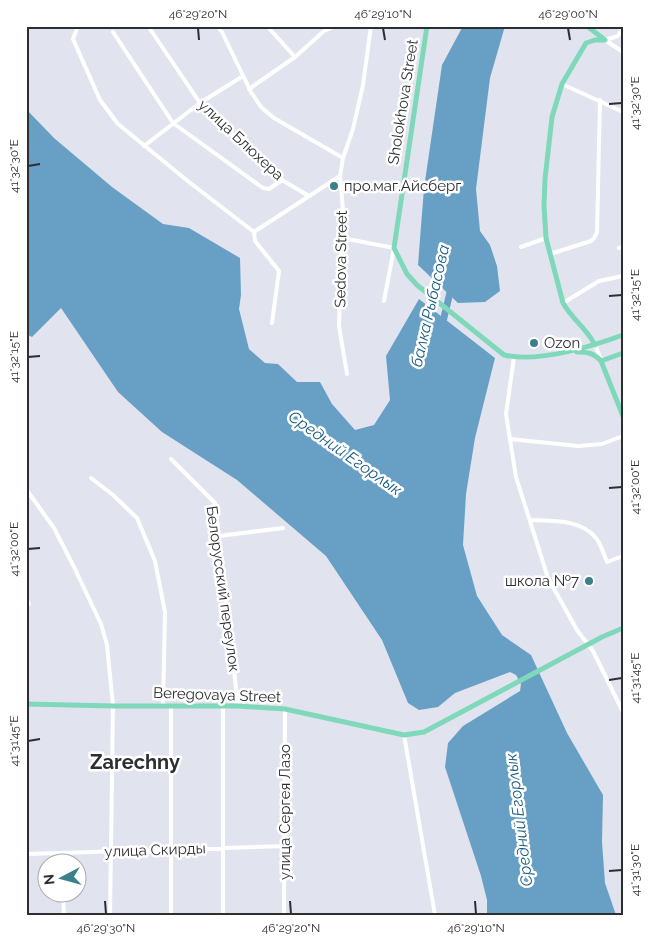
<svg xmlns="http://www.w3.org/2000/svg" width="649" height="941" font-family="Raleway,sans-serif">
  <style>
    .water { fill: #68a0c5 }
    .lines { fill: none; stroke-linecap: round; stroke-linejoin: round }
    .river { stroke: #68a0c5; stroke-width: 7 }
    .minor { stroke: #fff; stroke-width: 4 }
    .major { stroke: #80d8bb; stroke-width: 5 }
    .ticks { fill: none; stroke: #2d2e32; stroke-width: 2 }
    .poi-dot { fill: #3a818b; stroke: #fff; stroke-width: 2 }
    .labels { text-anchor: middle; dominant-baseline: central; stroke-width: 5; stroke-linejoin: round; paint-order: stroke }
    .street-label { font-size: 15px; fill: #2d2e32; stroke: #fff }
    .poi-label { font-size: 15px; fill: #2d2e32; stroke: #fff; text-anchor: start }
    .water-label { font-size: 16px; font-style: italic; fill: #185c81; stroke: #fff }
    .district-label { font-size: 20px; font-weight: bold; fill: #2d2e32; stroke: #fff }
    .neatline { fill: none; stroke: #2d2e32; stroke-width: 2 }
    .ticks-label { font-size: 12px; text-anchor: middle; fill: #2d2e32 }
  </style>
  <rect width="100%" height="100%" fill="#e1e4ef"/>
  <path class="water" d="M463 26H505L490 78 476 189 480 231 490 245 497 266 500 291 485 302 458 303 418 265 424 188 442 65Z
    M26 109 54 138 112 187 163 224 189 228 240 258 241 295 239 309 249 349 265 363 278 364 297 382H320L332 404 355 430 374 425 390 400 386 356 419 299 495 358 475 438 466 494 463 545 477 596 502 635 531 655 567 733 603 795 602 842 605 883 616 915H487V900L481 876 445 767 448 743 463 726 520 691 521 684 516 675 510 672 455 693 438 707 419 710 408 703 382 640 326 556 237 480 162 432 118 392 61 308 32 337 26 334Z"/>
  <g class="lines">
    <path class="river" d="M442 326 451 288"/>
    <path class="minor" d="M78 26 73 39 100 100 118 124 189 182 254 232 340 176
      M148 26 200 103 257 159 282 180 309 196
      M217 26 222 32 251 92 261 107 274 118 343 158
      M267 26 295 57
      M113 32 173 123 263 188 269 189 282 180
      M605 40 618 36 623 28
      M605 40 623 52
      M562 84 623 112
      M249 89 295 57 324 31 336 26
      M144 146 200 103 243 76
      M254 232 255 241 279 271 272 323
      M342 238 394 248 384 301
      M521 247 546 238
      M619 248 623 247
      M550 254 591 241 594 238 597 232 600 100
      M563 303 599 281 623 276
      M595 345 601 359
      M514 357 506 414 516 477 548 578 577 630 593 651 623 712
      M347 374 339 326 343 210 340 176 343 158 353 129 363 85 371 26
      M510 439 578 446 602 444 623 436
      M171 459 215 503 238 706
      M91 478 113 495 137 518 155 561 165 612 163 706
      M26 489 54 528 74 567 101 624 107 645 113 706 110 915
      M530 520C551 521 581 519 596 538 601 544 604 555 607 562L623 556
      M219 536 283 528
      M26 598 29 604 26 605
      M223 706V915
      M404 735 435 915
      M63 853V864
      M26 854 285 846
      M63 894 64 915
      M171 915V706
      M284 915 285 709"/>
    <path class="major" d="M427 26 394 248 407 274 417 285 504 355C539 363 590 347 623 335
      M587 26 605 40
      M595 345C587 329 572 319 563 303L546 238 544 206 545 179 552 117 562 84 586 43 595 40H605
      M577 352C587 352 594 353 601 361L623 416
      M601 361 623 353
      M26 704 113 706H238L285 709 404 735 424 732 602 637 623 628"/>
  </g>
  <path class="ticks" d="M198 28 199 40M383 28 385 40M568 28 570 40M609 104 622 103M28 166 40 164M609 296 622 295M28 357 40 356M609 488 622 487M28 549 40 548M609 680 622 678M28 741 40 739M609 871 622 870M105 901 106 914M290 901 291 914M475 901 476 914"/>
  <g class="poi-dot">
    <circle cx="334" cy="186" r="5"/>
    <circle cx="534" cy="343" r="5"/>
    <circle cx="589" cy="581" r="5"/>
  </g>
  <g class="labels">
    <g class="street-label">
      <text transform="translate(403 102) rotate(-81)">Sholokhova Street</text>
      <text transform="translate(241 140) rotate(43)">улица Блюхера</text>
      <text transform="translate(341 259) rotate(-89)">Sedova Street</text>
      <text transform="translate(223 589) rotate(82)">Белорусский переулок</text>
      <text transform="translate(217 695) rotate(2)">Beregovaya Street</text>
      <text transform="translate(285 812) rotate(-90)">улица Сергея Лазо</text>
      <text transform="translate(155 850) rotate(-2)">улица Скирды</text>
    </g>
    <g class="poi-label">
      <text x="344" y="186">про.маг.Айсберг</text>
      <text x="544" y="343">Ozon</text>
      <text x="579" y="581" text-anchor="end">школа №7</text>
    </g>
    <g class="water-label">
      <text transform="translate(430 306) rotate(-77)">балка Рыбасова</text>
      <text transform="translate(345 453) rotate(35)">Средний Егорлык</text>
      <text transform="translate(519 820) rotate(-97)">Средний Егорлык</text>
    </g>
    <g class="district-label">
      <text x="135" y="762">Zarechny</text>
    </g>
  </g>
  <rect width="649" height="941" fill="none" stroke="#ffffff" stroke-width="55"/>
  <g transform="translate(62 878) rotate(264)"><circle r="24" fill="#ffffff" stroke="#ababad"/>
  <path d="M0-4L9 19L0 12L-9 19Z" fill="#3a818b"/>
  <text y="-8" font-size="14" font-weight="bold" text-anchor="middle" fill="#2d2e32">N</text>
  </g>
  <rect x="28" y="28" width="594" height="886" class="neatline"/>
  <g class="ticks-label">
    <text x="198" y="18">46°29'20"N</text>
    <text x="383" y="18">46°29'10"N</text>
    <text x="568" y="18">46°29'00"N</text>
    <text transform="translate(635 103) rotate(-90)" y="4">41°32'30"E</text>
    <text transform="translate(14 166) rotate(-90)" y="4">41°32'30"E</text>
    <text transform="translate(635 295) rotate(-90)" y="4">41°32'15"E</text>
    <text transform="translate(14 357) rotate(-90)" y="4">41°32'15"E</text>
    <text transform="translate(635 487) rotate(-90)" y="4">41°32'00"E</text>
    <text transform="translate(14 549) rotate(-90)" y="4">41°32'00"E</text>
    <text transform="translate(635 678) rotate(-90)" y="4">41°31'45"E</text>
    <text transform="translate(14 741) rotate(-90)" y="4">41°31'45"E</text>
    <text transform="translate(635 870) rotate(-90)" y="4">41°31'30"E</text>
    <text x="106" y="932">46°29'30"N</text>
    <text x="291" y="932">46°29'20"N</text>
    <text x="476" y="932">46°29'10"N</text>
  </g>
</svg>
